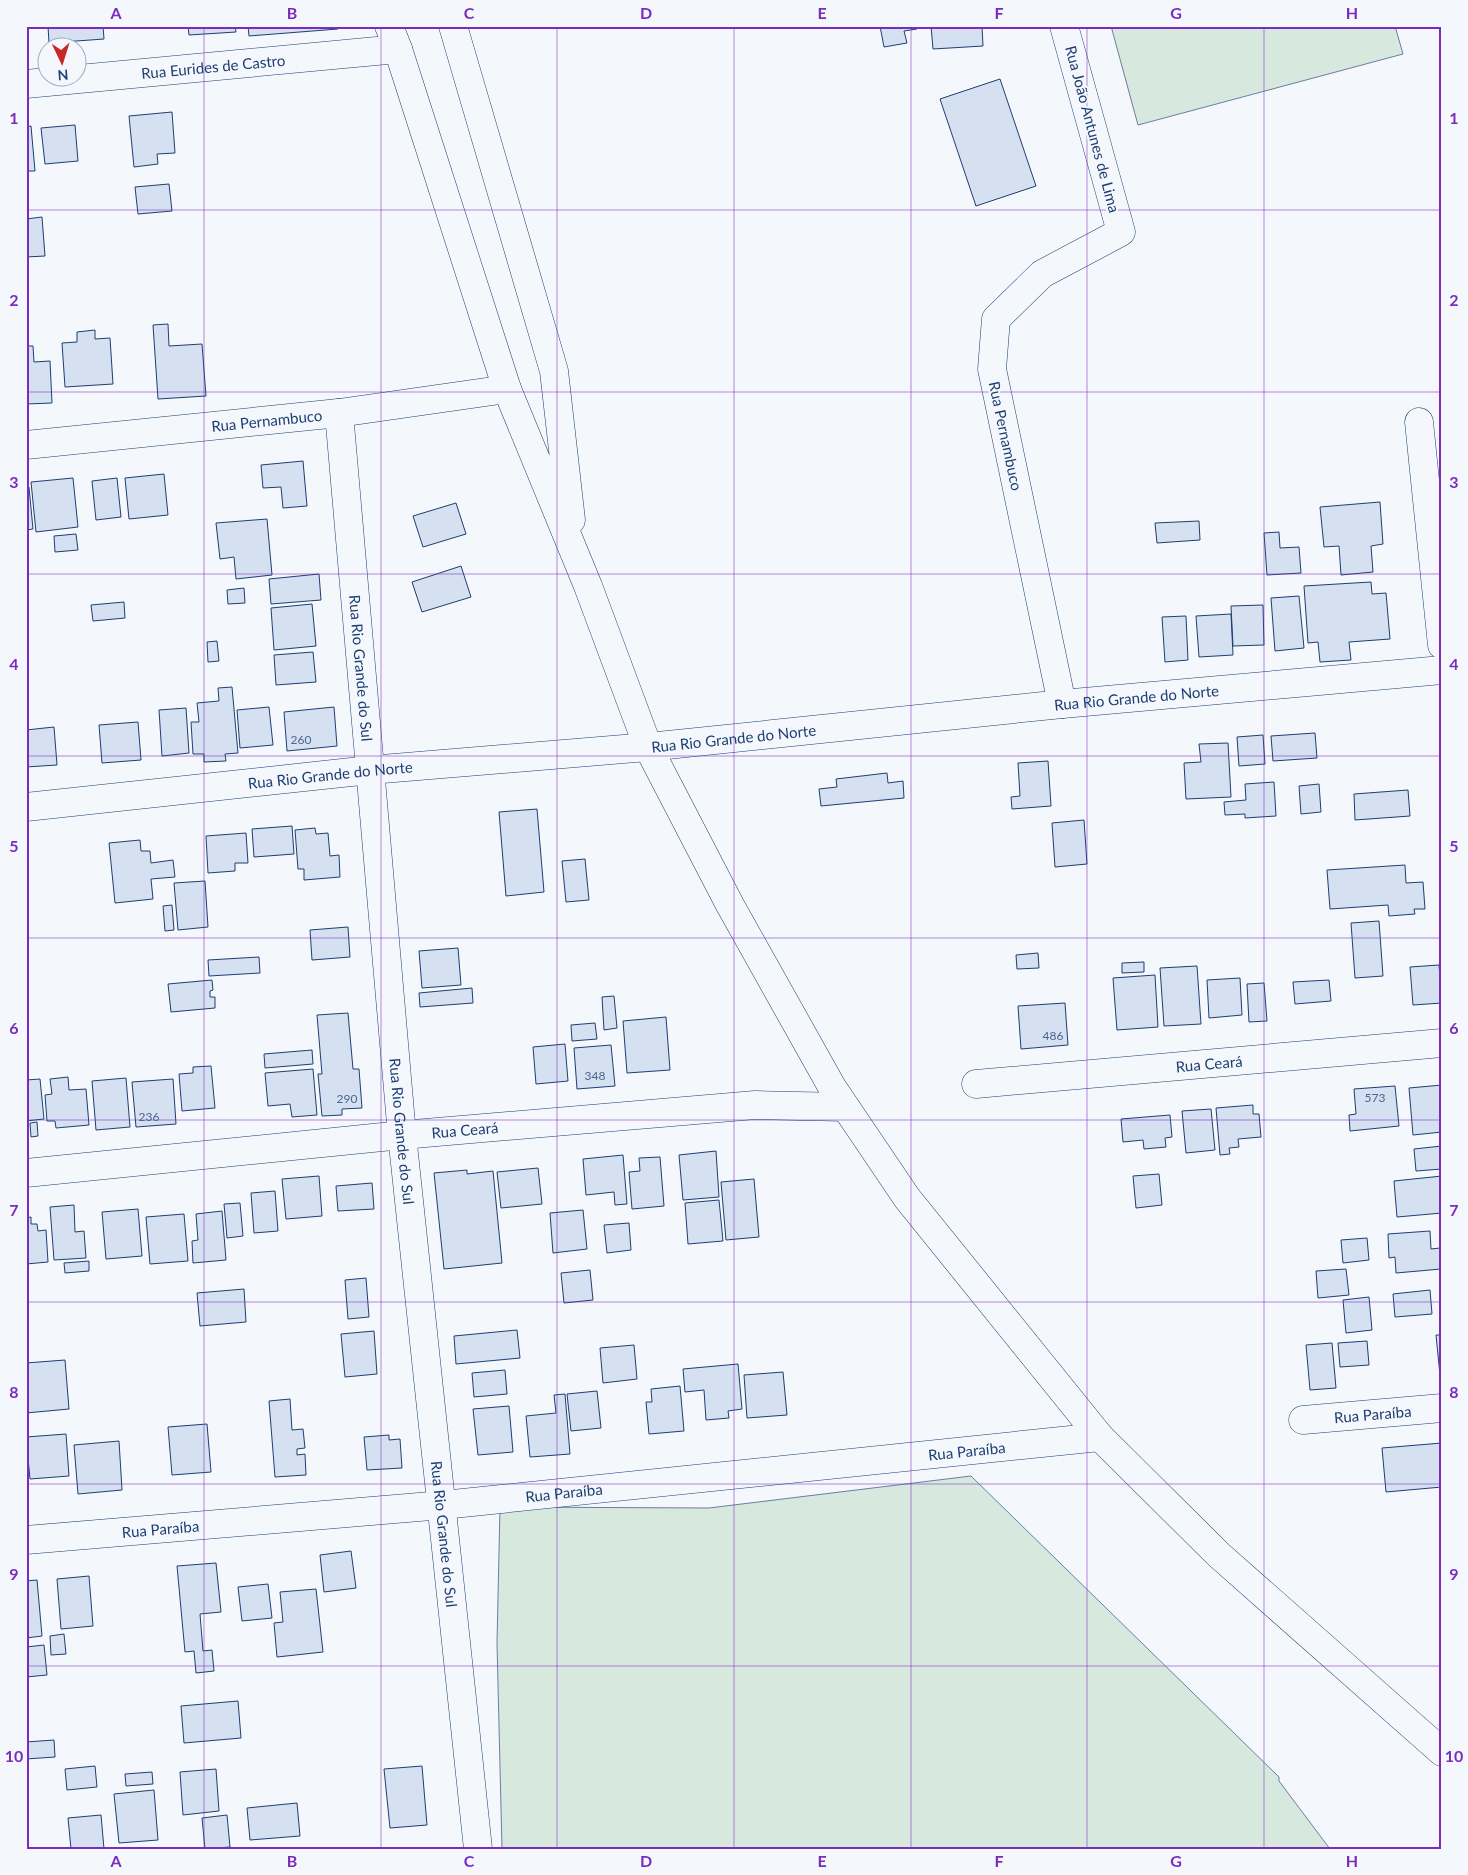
<svg xmlns="http://www.w3.org/2000/svg" width="1468" height="1875" font-family="Lato,sans-serif">
  <style>
    .green { fill: #d7e8df; stroke: #687fa3 }
    .building { fill: #d5e0f0; stroke: #1d3f73 }
    .lines { fill: none; stroke-linecap: round; stroke-linejoin: round }
    .minor-casing { stroke: #1d3f73; stroke-width: 29 }
    .major-casing { stroke: #1d3f73; stroke-width: 29 }
    .minor { stroke: #f4f7fb; stroke-width: 28 }
    .major { stroke: #f4f7fb; stroke-width: 28 }
    .grid { fill: none; stroke: #7b2cbf; stroke-width: 1; stroke-opacity: 0.55 }
    .labels { text-anchor: middle; dominant-baseline: central; stroke-width: 4; stroke-linejoin: round; paint-order: stroke }
    .number-label { font-size: 12px; fill: #4b6792 }
    .street-label { font-size: 15px; fill: #1d3f73; stroke: #f4f7fb }
    .neatline { fill: none; stroke: #7b2cbf; stroke-width: 2 }
    .grid-label { font-size: 16px; text-anchor: middle; font-weight: bold; fill: #7b2cbf }
  </style>
  <rect width="100%" height="100%" fill="#f4f7fb"/>
  <path class="green" d="M1111 26H1395L1403 54 1138 125Z
    M971 1476 1279 1777V1781L1330 1849H502L497 1643 500 1507 709 1508Z"/>
  <path class="building" d="M48 26H103L104 39 49 43Z
    M188 26H235L236 32 189 35Z
    M248 26H338V29L249 36Z
    M880 26H916L917 29 904 31 907 43 884 47Z
    M931 26H982L983 46 933 49Z
    M1000 79 1036 186 976 206 940 99Z
    M172 112 175 153 157 154 158 164 134 167 129 116Z
    M75 125 78 161 45 164 41 128Z
    M31 126 35 171H26V127Z
    M169 184 172 211 138 214 135 187Z
    M42 217 45 256 26 257V219Z
    M168 324 169 346 202 344 206 396 158 399 153 325Z
    M95 330V339L110 338 113 384 65 387 62 343 77 342V332Z
    M26 346H33L34 362 50 361 52 403 26 404Z
    M303 461 307 506 283 508 281 487 263 488 261 465Z
    M164 474 168 515 129 519 125 478Z
    M73 478 78 527 36 532 31 482Z
    M117 478 121 517 96 520 92 481Z
    M26 487H29L33 529 26 530Z
    M1380 502 1383 544 1371 546 1373 572 1341 575 1339 546 1324 547 1320 507Z
    M456 503 466 534 423 547 413 516Z
    M267 519 272 575 236 579 234 557 220 559 216 523Z
    M1199 521 1200 540 1157 543 1155 523Z
    M1279 532 1280 548 1299 547 1301 573 1267 575 1264 533Z
    M76 534 78 550 55 552 54 536Z
    M461 566 471 597 422 612 412 582Z
    M319 574 321 600 271 604 269 579Z
    M1371 582 1372 594 1386 593 1390 639 1349 642 1351 660 1320 662 1318 642 1308 643 1304 586Z
    M244 588 245 603 228 604 227 590Z
    M1299 596 1304 648 1275 651 1271 598Z
    M124 602 125 618 93 621 91 605Z
    M312 604 316 646 274 650 271 608Z
    M1263 605 1264 645 1233 646 1231 606Z
    M1231 614 1233 655 1199 657 1196 616Z
    M1186 616 1188 660 1165 662 1162 617Z
    M217 641 219 661 208 662 207 642Z
    M313 652 316 682 276 685 274 655Z
    M232 687 238 753 225 754 226 761 204 762V754H193L191 722H199L197 703 219 701 218 688Z
    M269 707 273 745 240 748 237 710Z
    M334 707 337 746 287 751 284 712Z
    M186 708 189 753 162 756 159 710Z
    M138 722 141 760 102 763 99 725Z
    M54 727 57 765 26 767V730Z
    M1315 733 1317 758 1273 761 1271 736Z
    M1263 735 1265 764 1239 766 1237 737Z
    M1228 743 1231 797 1186 799 1184 763 1201 762 1199 744Z
    M1048 761 1051 806 1012 809 1011 797 1020 796 1018 763Z
    M887 773 888 783 903 781 904 798 821 806 819 789 837 787 836 779Z
    M1274 782 1276 816 1245 818V814L1225 815 1224 802 1246 800 1245 784Z
    M1319 784 1321 812 1301 814 1299 786Z
    M1408 790 1410 816 1355 820 1354 794Z
    M537 809 544 892 506 896 499 812Z
    M1084 820 1087 864 1055 867 1052 823Z
    M292 826 294 854 254 857 252 829Z
    M315 828 316 834 328 833 330 856 339 855 340 877 304 880V869H298L295 830Z
    M246 833 248 863H235V871L208 873 206 836Z
    M140 840 141 851H150L151 863 173 860 175 877 151 879 153 899 115 903 109 843Z
    M585 859 589 900 566 902 562 861Z
    M1405 865 1406 883 1423 882 1425 909H1414L1415 914 1389 916 1388 905 1330 909 1327 870Z
    M205 881 208 927 178 930 174 883Z
    M172 905 174 930 165 931 163 906Z
    M1379 921 1383 976 1355 978 1351 923Z
    M348 927 350 957 312 960 310 930Z
    M458 948 461 985 422 988 419 951Z
    M1038 953 1039 968 1017 969 1016 955Z
    M259 957 260 973 209 976 208 960Z
    M1144 962V972L1122 973V963Z
    M1439 965 1442 1003 1413 1005 1410 967Z
    M1197 966 1201 1024 1164 1026 1160 968Z
    M1155 975 1158 1027 1117 1030 1113 978Z
    M1240 978 1242 1015 1209 1018 1207 980Z
    M212 980 213 990 210 991V997H215V1008L171 1012 168 984Z
    M1329 980 1331 1001 1295 1004 1293 982Z
    M1264 983 1267 1021 1249 1022 1247 984Z
    M472 988 473 1003 420 1007 419 993Z
    M614 996 617 1028 604 1030 602 997Z
    M1065 1003 1068 1045 1021 1049 1018 1006Z
    M348 1013 353 1069H359L362 1108 342 1109V1115L322 1116 318 1074H322L317 1015Z
    M666 1017 670 1070 627 1073 623 1021Z
    M595 1023 597 1039 572 1041 571 1025Z
    M565 1044 568 1081 536 1084 533 1047Z
    M611 1045 615 1086 577 1089 574 1048Z
    M312 1050 313 1064 265 1068 264 1054Z
    M211 1066 215 1108 182 1111 179 1074 193 1073V1067Z
    M313 1069 317 1115 292 1117 290 1104 268 1106 265 1073Z
    M68 1077 69 1090 86 1089 89 1125 56 1128 55 1121H47L45 1095 52 1094 50 1079Z
    M126 1078 130 1127 96 1130 92 1081Z
    M40 1079 44 1119 26 1121V1080Z
    M173 1079 176 1124 136 1127 132 1082Z
    M1442 1085V1132L1413 1135 1409 1088Z
    M1395 1086 1399 1126 1350 1131 1349 1115 1356 1114 1354 1089Z
    M1253 1105V1114H1259L1261 1137 1238 1139 1239 1147 1229 1148 1230 1154 1220 1155 1216 1108Z
    M1211 1109 1215 1150 1186 1153 1182 1111Z
    M1170 1115 1172 1137 1165 1138 1166 1147 1144 1149 1143 1140 1123 1142 1121 1119Z
    M37 1122 38 1136 31 1137 30 1123Z
    M1442 1146V1169L1416 1171 1414 1149Z
    M716 1151 719 1197 683 1200 679 1155Z
    M623 1155 627 1204 615 1205 614 1192 586 1195 583 1159Z
    M660 1157 664 1206 632 1209 629 1172 640 1171 639 1158Z
    M538 1168 542 1204 501 1208 497 1172Z
    M467 1170V1174L493 1171 502 1263 444 1269 434 1173Z
    M1159 1174 1162 1205 1136 1208 1133 1176Z
    M319 1176 322 1216 286 1219 282 1179Z
    M1442 1176V1213L1397 1217 1394 1181Z
    M754 1179 759 1237 726 1240 721 1182Z
    M372 1183 374 1209 338 1211 336 1186Z
    M275 1191 278 1231 254 1233 251 1193Z
    M719 1200 723 1241 688 1244 685 1203Z
    M240 1203 243 1236 227 1238 224 1204Z
    M74 1205 75 1232 84 1231 86 1258 54 1260 50 1207Z
    M138 1209 142 1256 106 1259 102 1212Z
    M583 1210 587 1249 553 1253 550 1213Z
    M222 1211 226 1260 193 1263 192 1241 198 1240 196 1214Z
    M184 1214 188 1261 150 1264 146 1217Z
    M31 1217V1224H37L38 1231 46 1230 48 1262 26 1264V1218Z
    M629 1223 631 1250 607 1253 604 1225Z
    M1430 1231 1431 1249 1440 1248 1441 1269 1396 1273 1395 1257 1389 1258 1388 1234Z
    M1367 1238 1369 1260 1343 1263 1341 1240Z
    M89 1261V1271L65 1273 64 1263Z
    M1346 1269 1349 1295 1318 1298 1316 1271Z
    M590 1270 593 1300 564 1303 561 1273Z
    M366 1278 369 1317 348 1319 345 1280Z
    M244 1289 246 1322 200 1326 197 1293Z
    M1430 1290 1432 1314 1395 1317 1393 1294Z
    M1369 1297 1372 1330 1346 1333 1343 1300Z
    M517 1330 520 1358 456 1364 454 1336Z
    M374 1331 377 1374 345 1377 341 1334Z
    M1436 1335H1442V1375H1440Z
    M1367 1341 1369 1365 1340 1367 1338 1343Z
    M1332 1343 1336 1388 1310 1390 1306 1345Z
    M634 1345 637 1379 603 1383 600 1348Z
    M65 1360 69 1409 26 1413V1363Z
    M738 1364 742 1409 728 1411 729 1418 706 1420 704 1390 685 1392 683 1369Z
    M505 1370 507 1394 474 1397 472 1373Z
    M783 1372 787 1415 747 1418 744 1375Z
    M680 1386 684 1431 649 1434 646 1402H652L651 1389Z
    M597 1391 601 1428 571 1431 567 1394Z
    M565 1394 570 1454 530 1457 526 1416 556 1413 554 1395Z
    M290 1399 292 1430 303 1429 305 1448 297 1449V1455L305 1454 306 1475 275 1477 269 1401Z
    M509 1406 513 1452 478 1455 473 1409Z
    M207 1424 211 1472 172 1475 168 1427Z
    M66 1434 69 1476 30 1479 26 1437Z
    M389 1435V1440L400 1439 402 1468 367 1470 364 1437Z
    M119 1441 122 1490 78 1494 74 1445Z
    M1442 1443V1487L1386 1492 1382 1448Z
    M351 1551 356 1588 324 1592 320 1555Z
    M216 1563 221 1612 200 1614 203 1651 212 1650 214 1671 196 1673 194 1651 185 1652 177 1566Z
    M89 1576 93 1626 61 1629 57 1579Z
    M37 1580 42 1636 26 1638V1581Z
    M268 1584 272 1618 242 1621 238 1587Z
    M316 1589 323 1652 277 1657 274 1623 283 1622 280 1592Z
    M64 1634 66 1654 51 1655 50 1636Z
    M44 1645 47 1675 26 1677V1647Z
    M238 1701 241 1738 184 1743 181 1706Z
    M54 1740 55 1757 26 1759V1742Z
    M95 1766 97 1787 67 1790 65 1769Z
    M422 1766 427 1825 390 1828 384 1769Z
    M216 1769 219 1811 183 1815 180 1772Z
    M152 1772 153 1784 126 1786 125 1774Z
    M154 1790 158 1840 119 1843 114 1794Z
    M297 1803 300 1836 250 1840 247 1808Z
    M101 1815 104 1849H71L68 1818Z
    M227 1815 230 1847 205 1849 202 1818Z"/>
  <g class="lines">
    <defs>
      <g id="minor">
        <path id="s1" d="M26 84 398 49"/>
        <path id="s2" d="M339 413 402 1135 478 1849"/>
        <path d="M1419 422 1442 645"/>
        <path id="s3" d="M26 445 339 413 507 389"/>
        <path d="M1062 704 992 369 996 319 1042 274 1121 232 1064 26"/>
        <path id="s4" d="M26 807 370 770 648 747 1062 704 1442 670"/>
        <path id="s5" d="M976 1084 1442 1043"/>
        <path id="s6" d="M26 1173 402 1135 755 1105 845 1107"/>
        <path id="s7" d="M1303 1420 1442 1408"/>
        <path id="s8" d="M26 1540 443 1505 1100 1437"/>
      </g>
      <path id="major" d="M389 26 398 49 507 389 588 586 648 747 730 905 832 1087 907 1198 1100 1437 1219 1555 1442 1752
        M453 26 554 371 571 520"/>
    </defs>
    <use href="#minor" class="minor-casing"/>
    <use href="#major" class="major-casing"/>
    <use href="#minor" class="minor"/>
    <use href="#major" class="major"/>
  </g>
  <path class="grid" d="M204 26V1849M381 26V1849M557 26V1849M734 26V1849M911 26V1849M1087 26V1849M1264 26V1849M26 210H1442M26 392H1442M26 574H1442M26 756H1442M26 938H1442M26 1120H1442M26 1302H1442M26 1484H1442M26 1666H1442"/>
  <g class="labels">
    <g class="number-label">
      <text x="301" y="739">260</text>
      <text x="1053" y="1035">486</text>
      <text x="595" y="1075">348</text>
      <text x="1375" y="1097">573</text>
      <text x="347" y="1098">290</text>
      <text x="149" y="1116">236</text>
    </g>
    <g class="street-label">
      <text stroke="none"><textPath href="#s1" startOffset="188">Rua Eurides de Castro</textPath></text>
      <text transform="translate(1093 129) rotate(75)">Rua João Antunes de Lima</text>
      <text stroke="none"><textPath href="#s3" startOffset="242">Rua Pernambuco</textPath></text>
      <text transform="translate(1006 436) rotate(78)">Rua Pernambuco</text>
      <text stroke="none"><textPath href="#s2" startOffset="256">Rua Rio Grande do Sul</textPath></text>
      <text stroke="none"><textPath href="#s4" startOffset="1116">Rua Rio Grande do Norte</textPath></text>
      <text stroke="none"><textPath href="#s4" startOffset="711">Rua Rio Grande do Norte</textPath></text>
      <text stroke="none"><textPath href="#s4" startOffset="306">Rua Rio Grande do Norte</textPath></text>
      <text stroke="none"><textPath href="#s5" startOffset="234">Rua Ceará</textPath></text>
      <text stroke="none"><textPath href="#s6" startOffset="441">Rua Ceará</textPath></text>
      <text stroke="none"><textPath href="#s2" startOffset="721">Rua Rio Grande do Sul</textPath></text>
      <text stroke="none"><textPath href="#s7" startOffset="70">Rua Paraíba</textPath></text>
      <text stroke="none"><textPath href="#s8" startOffset="945">Rua Paraíba</textPath></text>
      <text stroke="none"><textPath href="#s8" startOffset="540">Rua Paraíba</textPath></text>
      <text stroke="none"><textPath href="#s8" startOffset="135">Rua Paraíba</textPath></text>
      <text stroke="none"><textPath href="#s2" startOffset="1126">Rua Rio Grande do Sul</textPath></text>
    </g>
  </g>
  <rect width="1468" height="1875" fill="none" stroke="#f4f7fb" stroke-width="55"/>
  <g transform="translate(62 62) rotate(176)"><circle r="24" fill="#f4f7fb" stroke="#9eadc5"/>
  <path d="M0-4L9 19L0 12L-9 19Z" fill="#c62828"/>
  <text y="-8" font-size="14" font-weight="bold" text-anchor="middle" fill="#1d3f73">N</text>
  </g>
  <rect x="28" y="28" width="1412" height="1820" class="neatline"/>
  <g class="grid-label">
    <text x="116" y="19">A</text>
    <text x="292" y="19">B</text>
    <text x="469" y="19">C</text>
    <text x="646" y="19">D</text>
    <text x="822" y="19">E</text>
    <text x="999" y="19">F</text>
    <text x="1176" y="19">G</text>
    <text x="1352" y="19">H</text>
    <text x="14" y="124">1</text>
    <text x="1454" y="124">1</text>
    <text x="14" y="306">2</text>
    <text x="1454" y="306">2</text>
    <text x="14" y="488">3</text>
    <text x="1454" y="488">3</text>
    <text x="14" y="670">4</text>
    <text x="1454" y="670">4</text>
    <text x="14" y="852">5</text>
    <text x="1454" y="852">5</text>
    <text x="14" y="1034">6</text>
    <text x="1454" y="1034">6</text>
    <text x="14" y="1216">7</text>
    <text x="1454" y="1216">7</text>
    <text x="14" y="1398">8</text>
    <text x="1454" y="1398">8</text>
    <text x="14" y="1580">9</text>
    <text x="1454" y="1580">9</text>
    <text x="14" y="1762">10</text>
    <text x="1454" y="1762">10</text>
    <text x="116" y="1867">A</text>
    <text x="292" y="1867">B</text>
    <text x="469" y="1867">C</text>
    <text x="646" y="1867">D</text>
    <text x="822" y="1867">E</text>
    <text x="999" y="1867">F</text>
    <text x="1176" y="1867">G</text>
    <text x="1352" y="1867">H</text>
  </g>
</svg>
